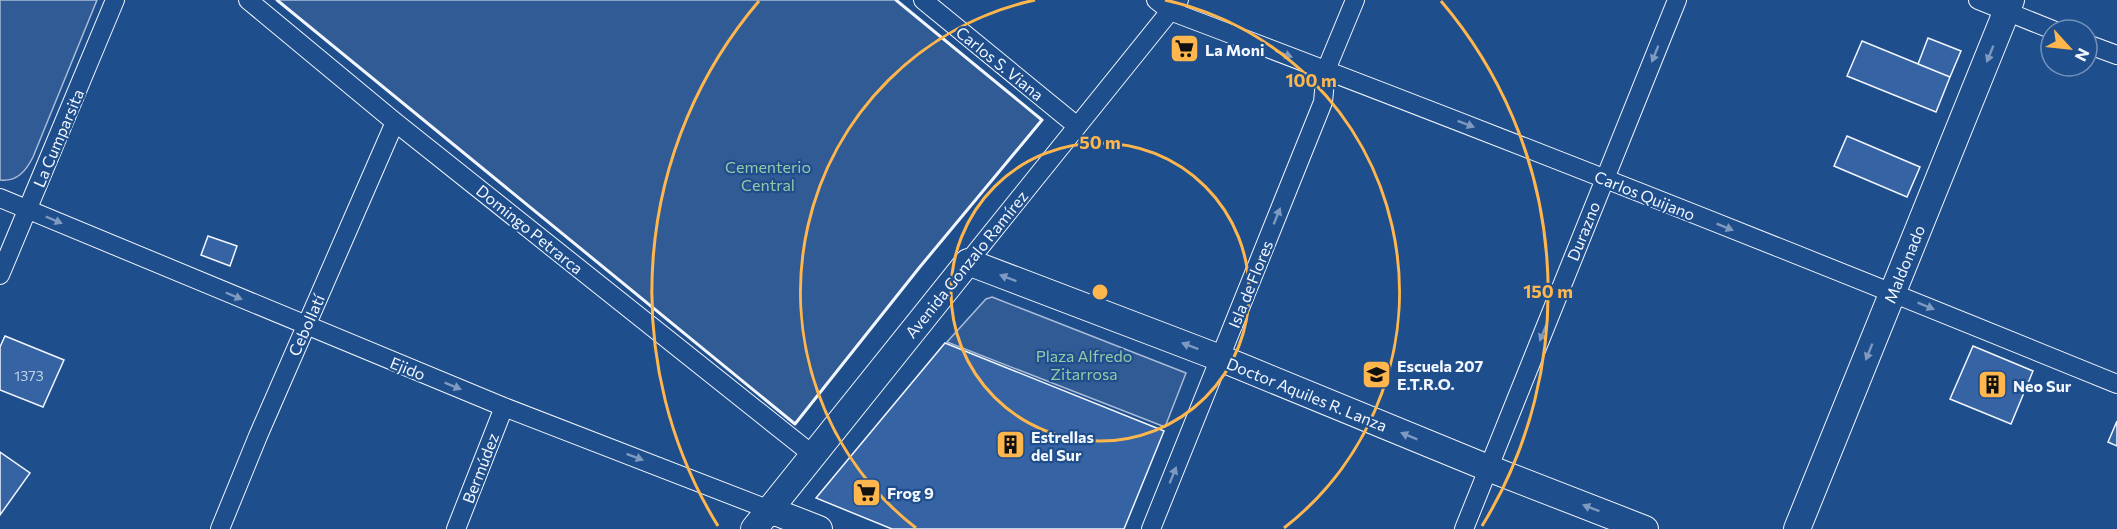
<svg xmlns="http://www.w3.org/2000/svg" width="2117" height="529" font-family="Commissioner,sans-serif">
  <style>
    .green { fill: #305b95; stroke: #a8bbd7; stroke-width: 1.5 }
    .building { fill: #3563a3; stroke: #f2f6ff; stroke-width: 1.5 }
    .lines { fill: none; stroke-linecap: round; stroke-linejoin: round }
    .street-casing { stroke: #f2f6ff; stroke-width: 20 }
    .secondary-casing { stroke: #f2f6ff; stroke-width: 28 }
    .street { stroke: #1f4e8c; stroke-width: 18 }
    .secondary { stroke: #1f4e8c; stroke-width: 26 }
    .wall { stroke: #f2f6ff; stroke-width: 3 }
    .oneway { fill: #7e9ac0 }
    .ring { fill: none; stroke: #ffb74d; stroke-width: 3 }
    .labels { text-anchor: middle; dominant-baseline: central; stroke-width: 4.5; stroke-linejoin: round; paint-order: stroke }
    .number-label { font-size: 14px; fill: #c3d1e8 }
    .poi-label { font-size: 16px; font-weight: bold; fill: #f2f6ff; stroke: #1f4e8c; text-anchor: start }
    .street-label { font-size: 16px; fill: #f2f6ff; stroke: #1f4e8c }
    .park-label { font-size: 16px; fill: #97c8a6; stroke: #1f4e8c }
    .centre { fill: #ffb74d; stroke: #1f4e8c; stroke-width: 3 }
    .ring-label { font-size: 18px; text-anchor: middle; font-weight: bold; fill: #ffb74d; stroke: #1f4e8c; stroke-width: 4.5; stroke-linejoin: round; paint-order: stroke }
  </style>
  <rect width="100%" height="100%" fill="#1f4e8c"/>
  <path class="green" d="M0 0H97L33 157C26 171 17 182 0 180Z
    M277 0H896L1042 120 919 268 795 424Z
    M992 297 1186 373 1165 427 947 342 986 299Z"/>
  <path class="building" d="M1928 38 1961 51 1950 77 1918 64Z
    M1862 41 1950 77 1936 112 1847 76Z
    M1847 136 1920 167 1907 197 1834 166Z
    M208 236 237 246 230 266 201 255Z
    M5 336 64 360 43 407 0 390V347Z
    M945 343 1164 431 1124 529H892L816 498Z
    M1973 346 2033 371 2011 424 1950 399Z
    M2117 421V446L2108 442Z
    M0 452 30 473 0 515Z"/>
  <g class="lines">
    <defs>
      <path id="street" d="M248 0 395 122 813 455
        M923 0 1077 126
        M1156 0 1170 11C1488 131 1803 256 2117 384
        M1978 0 2053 30
        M2087 44 2117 55
        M0 198 504 407 770 510
        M968 262 1179 0
        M0 275 115 0
        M220 529 258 436 395 122
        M456 529 504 407
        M1151 529 1323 102 1326 70 1355 0
        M1464 529 1677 0"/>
      <path id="secondary" d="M770 510 819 529
        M754 529 968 262 1220 358 1488 468 1645 529
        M1797 529 2011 0"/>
    </defs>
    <use href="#street" class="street-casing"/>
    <use href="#secondary" class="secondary-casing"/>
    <use href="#street" class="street"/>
    <use href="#secondary" class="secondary"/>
    <path class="wall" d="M277 0 795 424 919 268 1042 120 896 0"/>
  </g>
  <defs><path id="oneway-solid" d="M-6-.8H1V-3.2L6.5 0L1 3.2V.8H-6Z" transform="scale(1.5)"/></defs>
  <g class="oneway">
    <use href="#oneway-solid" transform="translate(1284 54) rotate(21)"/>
    <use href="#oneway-solid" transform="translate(1655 54) rotate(112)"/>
    <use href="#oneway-solid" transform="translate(1990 54) rotate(112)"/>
    <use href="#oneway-solid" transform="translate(1466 124) rotate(21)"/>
    <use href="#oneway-solid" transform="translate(1277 216) rotate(-68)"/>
    <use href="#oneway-solid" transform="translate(54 220) rotate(23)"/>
    <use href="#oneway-solid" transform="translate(1725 227) rotate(22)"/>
    <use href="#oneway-solid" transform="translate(1008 278) rotate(-159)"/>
    <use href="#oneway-solid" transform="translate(234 296) rotate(23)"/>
    <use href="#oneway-solid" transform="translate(1926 306) rotate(22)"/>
    <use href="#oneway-solid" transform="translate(1543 333) rotate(112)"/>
    <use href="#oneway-solid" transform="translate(1190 346) rotate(-159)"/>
    <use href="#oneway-solid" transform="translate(1869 352) rotate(112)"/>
    <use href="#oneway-solid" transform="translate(453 386) rotate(22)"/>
    <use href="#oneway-solid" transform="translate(1409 436) rotate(-158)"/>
    <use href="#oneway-solid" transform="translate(635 457) rotate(21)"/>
    <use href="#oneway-solid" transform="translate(1173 475) rotate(-68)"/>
    <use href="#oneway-solid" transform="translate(1591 508) rotate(-159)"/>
  </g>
  <g class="ring">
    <circle cx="1100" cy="292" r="149"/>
    <path d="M916 528A299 299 0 0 1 1035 0M1165 0A299 299 0 0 1 1284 528"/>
    <path d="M718 526A448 448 0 0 1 759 1M1441 1A448 448 0 0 1 1482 526"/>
  </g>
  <defs>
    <symbol id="supermarket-square" viewBox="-11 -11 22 22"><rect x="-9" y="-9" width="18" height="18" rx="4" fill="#ffb74d" stroke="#1f4e8c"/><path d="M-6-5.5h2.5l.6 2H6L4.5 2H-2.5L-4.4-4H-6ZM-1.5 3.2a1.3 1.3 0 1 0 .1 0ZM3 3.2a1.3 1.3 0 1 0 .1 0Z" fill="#111"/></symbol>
    <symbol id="school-square" viewBox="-11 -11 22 22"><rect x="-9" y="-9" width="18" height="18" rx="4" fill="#ffb74d" stroke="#1f4e8c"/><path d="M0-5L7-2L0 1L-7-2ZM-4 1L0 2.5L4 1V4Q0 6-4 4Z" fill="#111"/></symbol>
    <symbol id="building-square" viewBox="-11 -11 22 22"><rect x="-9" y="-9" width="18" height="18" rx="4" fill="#ffb74d" stroke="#1f4e8c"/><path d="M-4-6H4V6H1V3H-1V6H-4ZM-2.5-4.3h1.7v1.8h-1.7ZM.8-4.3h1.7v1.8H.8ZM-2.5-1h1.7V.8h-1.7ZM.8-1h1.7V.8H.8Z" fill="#111"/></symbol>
  </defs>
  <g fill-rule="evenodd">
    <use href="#supermarket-square" x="1168" y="32" width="33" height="33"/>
    <use href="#school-square" x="1360" y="358" width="33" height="33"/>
    <use href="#building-square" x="1976" y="368" width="33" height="33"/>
    <use href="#building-square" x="994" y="428" width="33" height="33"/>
    <use href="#supermarket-square" x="850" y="476" width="33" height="33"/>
  </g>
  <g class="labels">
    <g class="number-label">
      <text x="29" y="375">1373</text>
    </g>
    <g class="poi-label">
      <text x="1205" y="49">La Moni</text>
      <text x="1397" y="365">Escuela 207<tspan x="1397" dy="18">E.T.R.O.</tspan></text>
      <text x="2013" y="385">Neo Sur</text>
      <text x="1031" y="436">Estrellas<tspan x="1031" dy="18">del Sur</tspan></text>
      <text x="887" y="492">Frog 9</text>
    </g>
    <g class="street-label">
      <text transform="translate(1000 63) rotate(39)">Carlos S. Viana</text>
      <text transform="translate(58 138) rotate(-67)">La Cumparsita</text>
      <text transform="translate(1645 195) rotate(22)">Carlos Quijano</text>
      <text transform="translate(530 229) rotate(39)">Domingo Petrarca</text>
      <text transform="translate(1583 231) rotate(-68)">Durazno</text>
      <text transform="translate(966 264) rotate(-51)">Avenida Gonzalo Ramírez</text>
      <text transform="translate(1904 264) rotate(-68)">Maldonado</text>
      <text transform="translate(1250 284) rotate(-68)">Isla de Flores</text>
      <text transform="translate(306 325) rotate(-66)">Cebollatí</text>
      <text transform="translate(408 368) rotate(22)">Ejido</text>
      <text transform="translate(1307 394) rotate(22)">Doctor Aquiles R. Lanza</text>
      <text transform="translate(480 468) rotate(-69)">Bermúdez</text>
    </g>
    <g class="park-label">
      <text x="768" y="166">Cementerio<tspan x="768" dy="18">Central</tspan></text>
      <text x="1084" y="355">Plaza Alfredo<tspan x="1084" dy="18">Zitarrosa</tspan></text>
    </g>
  </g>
  <circle cx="1100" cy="292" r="9" class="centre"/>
  <g class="ring-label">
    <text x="1311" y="87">100 m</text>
    <text x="1100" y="149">50 m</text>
    <text x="1548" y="298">150 m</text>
  </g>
  <g transform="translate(2069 48) rotate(117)"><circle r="28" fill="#1f4e8c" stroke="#7391ba" stroke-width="1.5"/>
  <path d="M0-4.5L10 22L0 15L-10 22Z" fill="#ffb74d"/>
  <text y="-9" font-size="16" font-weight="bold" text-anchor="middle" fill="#f2f6ff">N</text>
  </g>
</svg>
